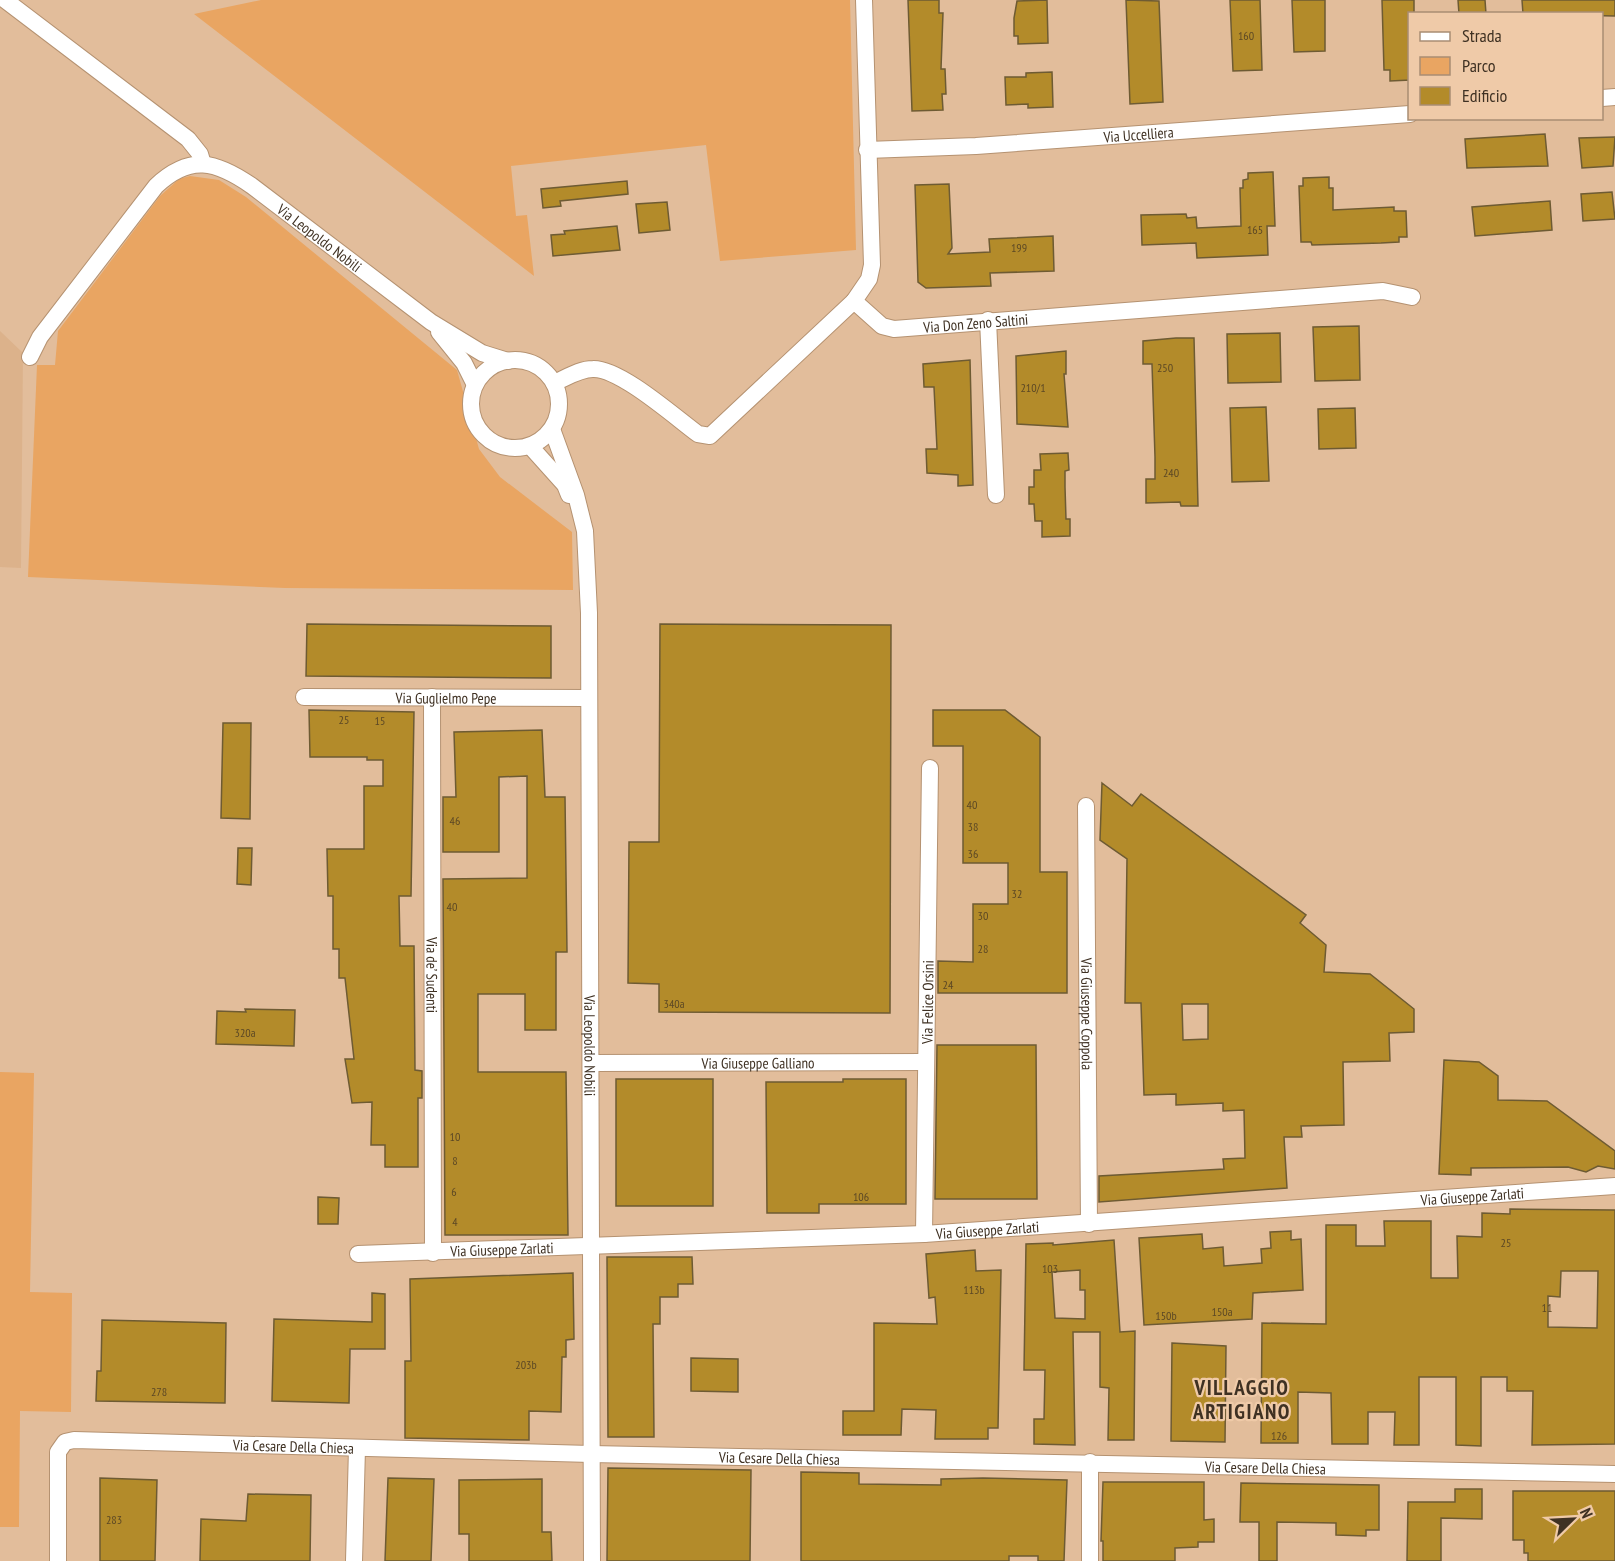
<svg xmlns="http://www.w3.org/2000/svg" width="1615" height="1561" font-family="'PT Sans Narrow',sans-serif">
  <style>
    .built { fill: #dcb28b }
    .green { fill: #e9a562 }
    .building { fill: #b38b2a; stroke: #6e5b33; stroke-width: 1.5; fill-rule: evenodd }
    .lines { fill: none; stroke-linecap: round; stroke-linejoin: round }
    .minor-casing { stroke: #b59271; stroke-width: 18 }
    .minor { stroke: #fff; stroke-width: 16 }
    .labels { text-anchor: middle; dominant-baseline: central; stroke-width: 4.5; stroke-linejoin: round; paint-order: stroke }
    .number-label { font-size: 12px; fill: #5c4825 }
    .street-label { font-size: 15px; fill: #3f3123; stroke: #efcaa8 }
    .district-label { font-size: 21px; font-weight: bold; letter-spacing: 1.5px; fill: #3f3123; stroke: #efcaa8 }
  </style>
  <rect width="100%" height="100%" fill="#e2bd9b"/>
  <path class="built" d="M0 331 23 353 21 568 0 567Z"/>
  <path class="green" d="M261 0H850L856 250 720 261 706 145 511 166 516 216 527 215 534 276 194 14Z
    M190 176 219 180 246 197 457 370 479 449 500 477 572 532 573 590 285 588 28 577 37 365H55L58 331 160 196 179 179Z
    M0 1072 34 1073 30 1292 72 1293 71 1412 20 1411 19 1527H0Z"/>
  <path class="building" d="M908 0H939V13H943L941 69H945L946 94H942L943 110 912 111Z
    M1047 0 1048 43 1018 44V36H1014V18L1017 1Z
    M1126 0 1159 1 1163 102 1130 104Z
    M1230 0H1260L1262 70 1233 71Z
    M1292 0H1325V51L1294 52Z
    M1382 0H1414V14H1410V80L1390 81V70H1384Z
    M1458 0H1485L1486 14H1459Z
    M1522 0H1615V16L1523 14Z
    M1052 72 1053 107 1028 108V104L1006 105 1005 77H1026V73Z
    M1545 134 1548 166 1467 168 1465 139Z
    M1615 137 1613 166 1582 168 1579 138Z
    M1273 172 1275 226H1267L1268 255 1197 258 1196 243 1142 245 1141 215 1186 214 1187 218 1196 217 1197 228 1241 226 1240 188H1243V180L1248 179V173Z
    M1329 177V188H1333V210L1394 207V211H1406L1407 237H1399V242L1381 243 1312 245 1311 242H1301L1299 186H1303V178Z
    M627 181 628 194 560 201 561 206 543 208 541 189Z
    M949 184 952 248 948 254 990 252 989 239 1053 236 1054 271 990 273 991 286 926 288 918 282 915 185Z
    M1612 192 1615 219 1583 221 1581 194Z
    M1550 201 1552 230 1475 236 1472 207Z
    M667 202 670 230 639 233 636 204Z
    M617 226 620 250 553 256 551 235 565 234 564 231Z
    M1359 326 1360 380 1315 381 1313 327Z
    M1280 333 1281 382 1228 383 1227 334Z
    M1176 338H1194L1198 506H1181L1180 502 1146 503V479H1155V457L1152 364H1143V341Z
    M1066 351V374H1064L1068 427 1017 424 1016 356Z
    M970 360 973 485 958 486V475L927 473 926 449H937L934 387H924L923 364Z
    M1266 407 1269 481 1232 482 1230 408Z
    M1355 408 1356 448 1319 449 1318 409Z
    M1068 453 1069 470 1065 471V487L1066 519H1070V536L1042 537V521H1035L1034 504H1029V487H1034V470H1041L1040 454Z
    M307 624 551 626V678L306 676Z
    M660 624 891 625 890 1013 659 1012V984L628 983 629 842H659Z
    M309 710 414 712 411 896H399L400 946H414L415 1070 422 1071V1098H418V1167H385V1145H371L372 1102 352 1103 345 1059H354L345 978H339V949H333V896H328L327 849H364V786H383V760H367V757H310Z
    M933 710H1005L1040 737V872H1067V993H938V961L973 962V904H1008V863H963V746H933Z
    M223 723H251L250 819 221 818Z
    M542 730 545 797H565L567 952H556V1030H525V994H478V1072H566L568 1235H445L443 879 527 878V776L499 777V852H443V797H456L454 732Z
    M1102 783 1132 806 1141 794 1306 915 1300 923 1326 945 1324 972 1370 974 1414 1009V1032L1389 1033 1390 1061 1343 1062 1344 1125 1301 1126 1302 1137H1284L1287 1188 1099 1202V1176L1224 1169 1223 1159 1245 1158 1244 1110 1223 1111V1103L1176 1105V1094L1144 1095 1141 1003H1125L1127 859 1100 840ZM1182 1004H1208V1039L1183 1040Z
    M238 848H252L251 885 237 884Z
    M245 1009 295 1010 294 1046 216 1044 217 1011 246 1012Z
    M937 1045H1036L1037 1199H935Z
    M1444 1060 1479 1062 1498 1076V1100L1547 1101 1615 1151V1169L1598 1166 1586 1172 1568 1167 1471 1168V1175L1439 1174Z
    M616 1079H713V1206H616Z
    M843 1079H906V1204H819V1213H767L766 1082H843Z
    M318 1197 339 1198 338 1224H318Z
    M1510 1209 1615 1210V1444L1532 1445 1533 1391H1507V1377H1481V1446L1456 1445V1377H1419V1445H1394L1395 1412H1368V1444H1332L1331 1393 1298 1392V1443H1261L1262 1323 1326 1324V1225H1356V1246H1385L1384 1221H1431V1278H1458L1457 1236 1482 1237V1213L1510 1214ZM1561 1271H1598L1597 1328 1548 1327V1296L1560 1297Z
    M1291 1231V1240L1301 1239 1303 1290 1253 1293 1252 1319 1144 1325 1139 1238 1202 1234 1203 1249 1223 1247 1224 1266 1262 1263 1261 1249 1271 1248 1270 1232Z
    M1114 1240 1120 1332 1135 1331 1134 1440H1108L1109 1388 1100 1387V1332H1073L1075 1445 1034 1444V1419H1044L1045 1370H1024L1026 1244 1053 1243V1245ZM1080 1270V1290H1085V1319L1055 1318 1052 1272Z
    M975 1250 976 1271 1001 1270 998 1428H988V1439H935L936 1410 902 1409 901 1435H843V1411H874V1323L937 1324 935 1297 929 1298 926 1254Z
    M607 1257H692L693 1284H678V1297H660V1324H653L654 1437H608Z
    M573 1273 574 1339 566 1340V1357H562L561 1412 529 1411V1440L405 1438V1361H411L410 1279Z
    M372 1293 385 1294V1349H350L349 1403 272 1401 274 1319 372 1322Z
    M102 1320 226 1323 225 1403 96 1401 97 1371H101Z
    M1172 1343 1226 1346 1225 1442 1171 1441Z
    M691 1358 738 1359V1392L691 1391Z
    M608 1468 751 1470 750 1561H607Z
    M801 1472 859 1473V1484L941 1485V1479L983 1478 1067 1480 1064 1561H1038V1556H1009V1561H801Z
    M100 1478 157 1480 155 1561H100Z
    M388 1478 434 1479 431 1561H385Z
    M542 1479V1532H551L552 1561H469V1534H459V1480Z
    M1103 1482H1204V1520L1214 1519V1542H1198V1547L1175 1548V1561H1103V1541H1101Z
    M1241 1483 1379 1485V1530H1366V1536L1336 1535V1523L1277 1522V1561H1259V1522H1240Z
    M1455 1489H1482V1519L1441 1518V1561H1407L1408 1502H1455Z
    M1513 1491H1615V1561H1528V1553H1524V1540H1513Z
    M248 1494 311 1495 310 1561H200L201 1519 246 1521Z"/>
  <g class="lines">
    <defs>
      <g id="minor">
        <path d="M5 0 188 139 200 154 203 164"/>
        <path id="s1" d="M864 0 872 265 869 279 854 301 882 326 894 329 1383 291 1412 297"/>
        <path d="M1602 98 1615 97"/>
        <path id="s2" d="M867 150 976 146 1410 114"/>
        <path d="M988 320 996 495"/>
        <path d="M439 332 464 363 475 385"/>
        <path id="s3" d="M30 357 40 337 156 186C190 154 216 161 252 186L431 322 482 353 508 361"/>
        <circle cx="515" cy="404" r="44"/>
        <path d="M554 383C566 378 579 369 593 369 620 368 676 418 698 434L710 436 854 301"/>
        <path id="s4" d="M552 429 576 495 585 531 589 613 592 1561"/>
        <path d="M530 446 565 485 569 495"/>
        <path id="s5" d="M304 697 588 698"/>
        <path id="s6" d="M432 697 433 1253"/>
        <path id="s7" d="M1086 806 1089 1224"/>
        <path id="s8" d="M592 1063 926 1062"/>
        <path id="s9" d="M924 1234 930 768"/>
        <path id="s10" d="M358 1254 924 1234 1615 1186"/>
        <path d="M1090 1462V1561"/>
        <path id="s11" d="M58 1561V1452L65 1442 74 1440 591 1454 1615 1474"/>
        <path d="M354 1561 357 1448"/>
      </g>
    </defs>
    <use href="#minor" class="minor-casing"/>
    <use href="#minor" class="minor"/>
  </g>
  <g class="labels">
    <g class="number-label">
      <text x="1246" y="35">160</text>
      <text x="1255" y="229">165</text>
      <text x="1019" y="247">199</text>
      <text x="1165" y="367">250</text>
      <text x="1033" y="387">210/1</text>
      <text x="1171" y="472">240</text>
      <text x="344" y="719">25</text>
      <text x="380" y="720">15</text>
      <text x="972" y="804">40</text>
      <text x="455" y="820">46</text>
      <text x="973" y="826">38</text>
      <text x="973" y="853">36</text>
      <text x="1017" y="893">32</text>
      <text x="452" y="906">40</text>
      <text x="983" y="915">30</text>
      <text x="983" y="948">28</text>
      <text x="948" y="984">24</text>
      <text x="674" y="1003">340a</text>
      <text x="245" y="1032">320a</text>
      <text x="455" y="1136">10</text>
      <text x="455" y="1160">8</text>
      <text x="454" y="1191">6</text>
      <text x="861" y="1196">106</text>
      <text x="455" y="1221">4</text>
      <text x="1506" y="1242">25</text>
      <text x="1050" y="1268">103</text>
      <text x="974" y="1289">113b</text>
      <text x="1547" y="1307">11</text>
      <text x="1222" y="1311">150a</text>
      <text x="1166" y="1315">150b</text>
      <text x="526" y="1364">203b</text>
      <text x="159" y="1391">278</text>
      <text x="1279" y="1435">126</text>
      <text x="114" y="1519">283</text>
    </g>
    <g class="street-label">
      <text stroke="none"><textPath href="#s2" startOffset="272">Via Uccelliera</textPath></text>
      <text stroke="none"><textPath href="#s3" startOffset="405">Via Leopoldo Nobili</textPath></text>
      <text stroke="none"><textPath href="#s1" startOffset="438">Via Don Zeno Saltini</textPath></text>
      <text stroke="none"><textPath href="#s5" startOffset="142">Via Guglielmo Pepe</textPath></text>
      <text stroke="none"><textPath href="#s6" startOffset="278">Via de’ Sudenti</textPath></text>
      <text stroke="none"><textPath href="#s9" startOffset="232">Via Felice Orsini</textPath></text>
      <text stroke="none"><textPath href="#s7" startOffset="208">Via Giuseppe Coppola</textPath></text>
      <text stroke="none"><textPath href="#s4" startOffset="622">Via Leopoldo Nobili</textPath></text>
      <text stroke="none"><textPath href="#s8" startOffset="166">Via Giuseppe Galliano</textPath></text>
      <text stroke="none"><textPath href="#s10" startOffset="1116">Via Giuseppe Zarlati</textPath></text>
      <text stroke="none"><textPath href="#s10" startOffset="630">Via Giuseppe Zarlati</textPath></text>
      <text stroke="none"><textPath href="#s10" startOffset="144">Via Giuseppe Zarlati</textPath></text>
      <text stroke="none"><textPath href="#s11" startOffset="350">Via Cesare Della Chiesa</textPath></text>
      <text stroke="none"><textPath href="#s11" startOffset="836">Via Cesare Della Chiesa</textPath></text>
      <text stroke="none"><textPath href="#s11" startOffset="1322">Via Cesare Della Chiesa</textPath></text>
    </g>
    <g class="district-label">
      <text x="1242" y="1387">VILLAGGIO<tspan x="1242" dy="24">ARTIGIANO</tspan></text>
    </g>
  </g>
  <rect x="1408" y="12" width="195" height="108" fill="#efcaa8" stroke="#a98d73" stroke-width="1.5"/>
  <rect x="1420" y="32" width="30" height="9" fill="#ffffff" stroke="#a98d73" stroke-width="1.5"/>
  <text x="1462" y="42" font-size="18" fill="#3f3123">Strada</text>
  <rect x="1420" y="57" width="30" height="18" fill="#e9a562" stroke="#a98d73" stroke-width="1.5"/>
  <text x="1462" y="72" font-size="18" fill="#3f3123">Parco</text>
  <rect x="1420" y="87" width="30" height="18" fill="#b38b2a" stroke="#a98d73" stroke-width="1.5"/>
  <text x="1462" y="102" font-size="18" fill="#3f3123">Edificio</text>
  <g transform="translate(1573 1519) rotate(66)" stroke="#efcaa8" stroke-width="4.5" paint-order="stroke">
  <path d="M0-4.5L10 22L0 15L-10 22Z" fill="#3f3123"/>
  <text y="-9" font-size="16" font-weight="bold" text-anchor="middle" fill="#3f3123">N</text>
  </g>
</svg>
